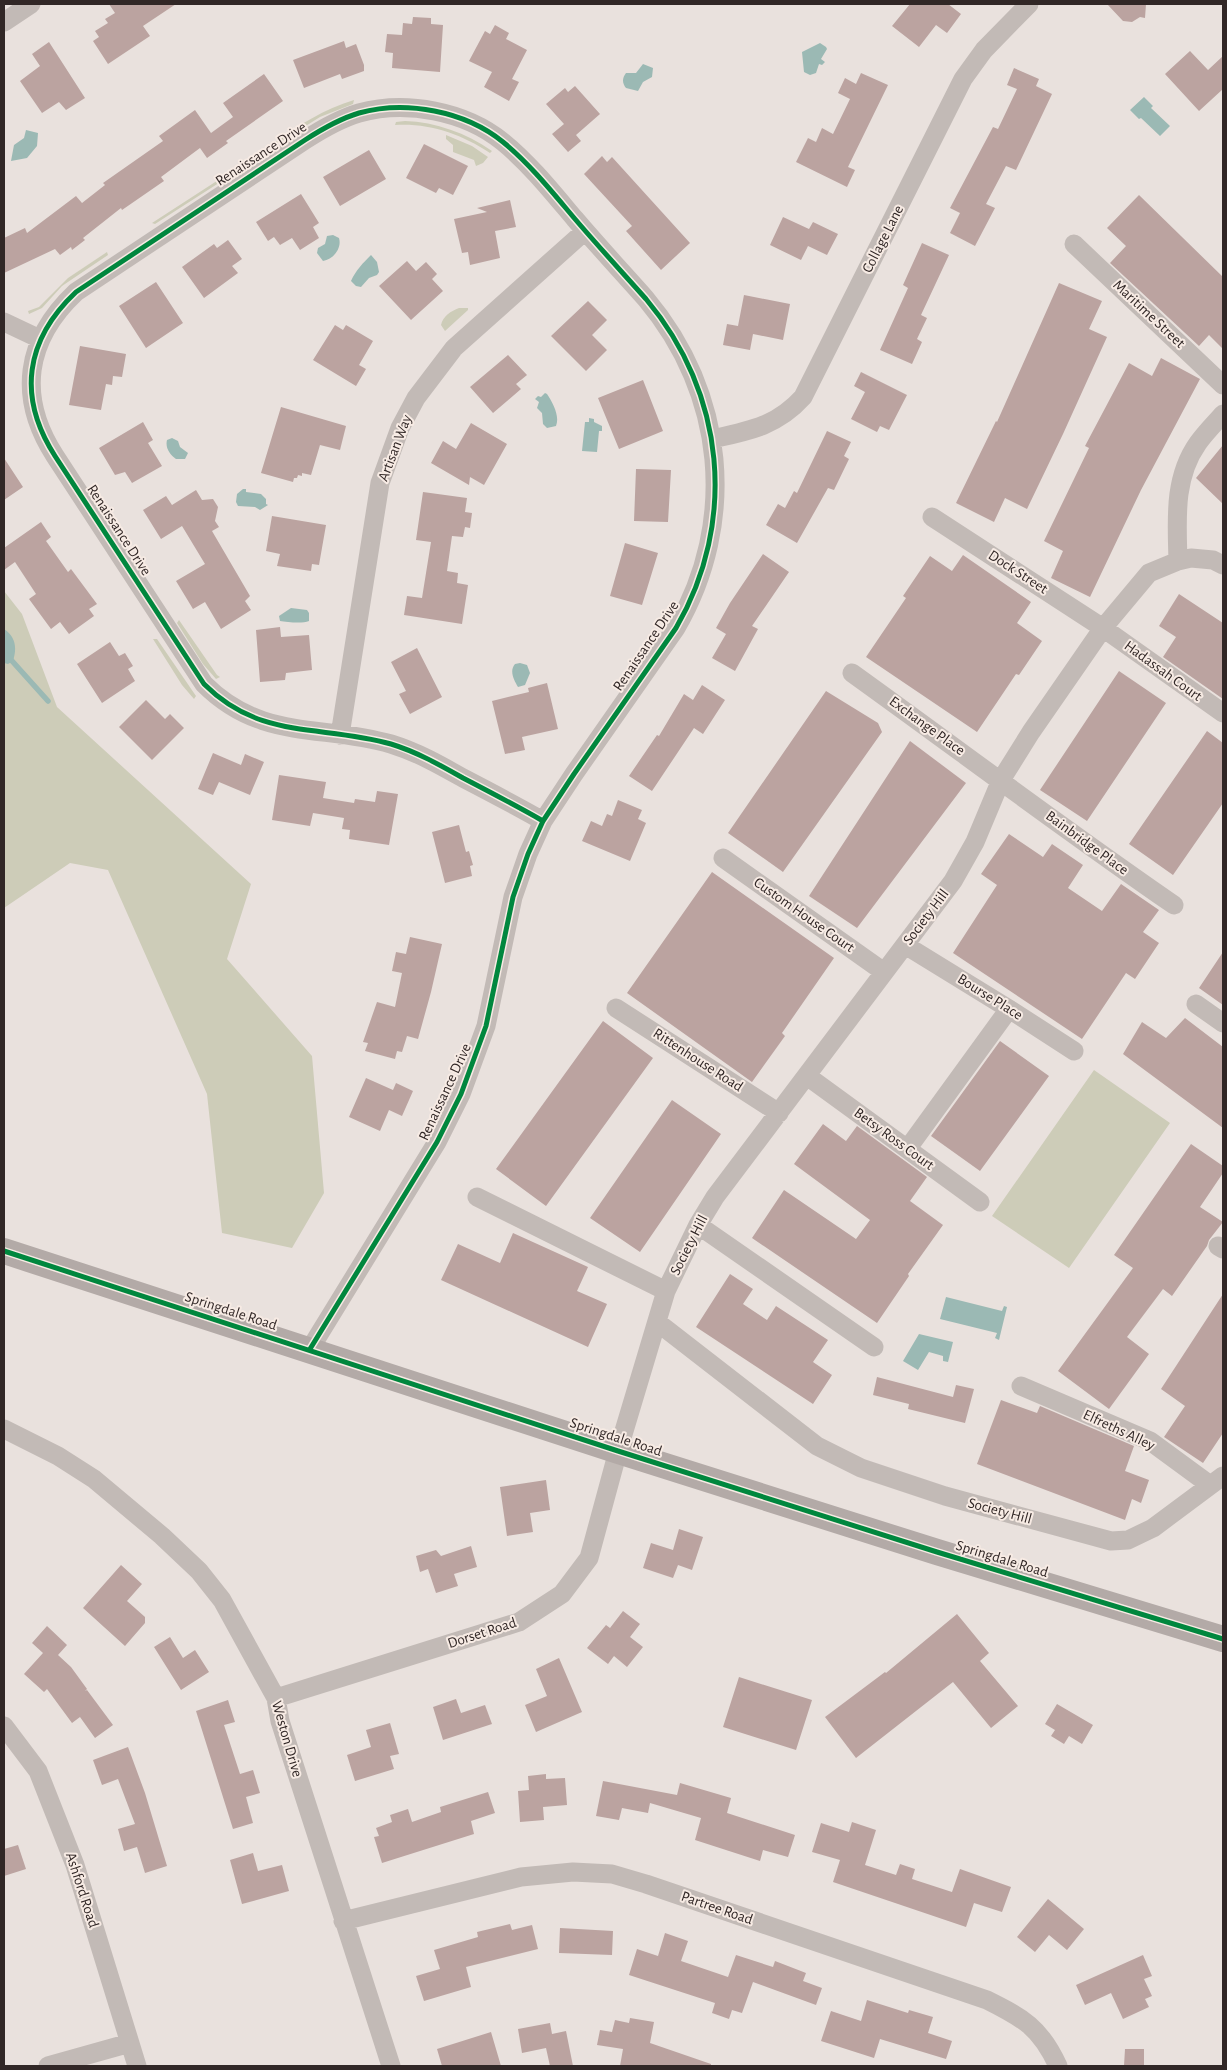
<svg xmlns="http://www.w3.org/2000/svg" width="1227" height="2070" font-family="'Alegreya Sans',sans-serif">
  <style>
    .green { fill: #cdccb8 }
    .water { fill: #9bb9b4 }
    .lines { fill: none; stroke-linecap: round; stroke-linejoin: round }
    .stream { stroke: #9bb9b4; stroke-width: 5.5 }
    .building { fill: #bba3a0 }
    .street { stroke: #c2bab6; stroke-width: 19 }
    .secondary { stroke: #b3aaa7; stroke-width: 26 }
    .cycleway-casing { stroke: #f7ebe4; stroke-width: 8 }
    .cycleway { stroke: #00873e; stroke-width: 5 }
    .labels { text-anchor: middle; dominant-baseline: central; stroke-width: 4; stroke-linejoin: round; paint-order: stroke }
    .street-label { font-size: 15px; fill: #312726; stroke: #f7ebe4 }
  </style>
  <rect width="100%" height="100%" fill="#e9e1dd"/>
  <path class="green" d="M354 100 353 104 320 117 277 144 274 143C299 125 324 109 354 100Z
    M405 121C436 122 466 133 492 151L490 153C461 134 430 123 395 125L396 122Z
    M446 135 472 146 488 157 483 163 476 166 474 160 453 152V145L446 139Z
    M226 175 225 179 155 224 152 223Z
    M107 252 108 255 62 286 42 308 29 314 28 311 39 307 68 278Z
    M459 308H468V310L445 331 441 325C443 316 451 311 459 308Z
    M4 591 22 614 57 707 251 884 227 959 312 1056 324 1193 292 1248 222 1233 207 1094 108 870 70 863 4 908Z
    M179 620 217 675 220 677 216 679 203 664 177 623Z
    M153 639H157L196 696 194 699 182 685Z
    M1094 1070 1170 1123 1069 1268 992 1216Z"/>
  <path class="water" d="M820 43 826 47 827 49 821 59 825 62 822 65 819 64 816 73 810 75 804 72 802 52Z
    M643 64 653 68 652 77 643 82 638 91 626 88C622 83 622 78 626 73H636Z
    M1144 97 1153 106 1151 108 1170 126 1160 136 1141 118 1139 119 1130 110Z
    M26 130 38 133 37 146 27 158 11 161 14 145 24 138Z
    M333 235 339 238C342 248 334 259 323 261L317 253 318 248 325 244 327 236Z
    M371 255 377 262 379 272 377 275 369 278 361 287 356 286 351 281C356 270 363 263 371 255Z
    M545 393 547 394C553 403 560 416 556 426L547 428 543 424 542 413 537 408 539 402 535 399 538 396 541 397Z
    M589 418 594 419V422L602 426V431H599L597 452 582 451 585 422H589Z
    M172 438 178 441 180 447 188 453 185 459H176C170 455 165 448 167 440Z
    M243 489H246V492L261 494 266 499V504L268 505 260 510 255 507 238 506 236 502 237 494Z
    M291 608 307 610 309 613V621C302 624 287 622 280 621L279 616Z
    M4 629C16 637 17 648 13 661L8 664 4 663Z
    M520 663 527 665 530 673 525 685 518 687C514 680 509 671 515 664Z
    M946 1297 1002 1311 1004 1306 1007 1307 999 1340 995 1338 997 1333 940 1319Z
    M919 1334 953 1342 948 1362 943 1361V1356L929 1352 918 1370 903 1361Z"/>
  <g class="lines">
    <path class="stream" d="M4 652 48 701"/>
  </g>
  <path class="building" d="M109 4H176L143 26 150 36 108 64 93 41 99 37 95 31 108 23 105 19 115 13Z
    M910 4H948L961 14 947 33 936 25 919 47 892 26Z
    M1107 4H1146L1145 18 1140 17 1132 22 1123 21Z
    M413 17 431 18V24L443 25 440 72 392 68 393 53 385 52 387 34 402 35 403 23 412 24Z
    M495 25 509 33 506 39 527 50 512 79 519 82 509 101 484 87 492 72 469 61 485 31 490 34Z
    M344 41 346 48 356 44 364 65V71L342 79 340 74 304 88 293 60Z
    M49 42 85 98 66 110 59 102 42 113 20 81 40 66 32 54Z
    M1190 51 1208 70 1223 56V89L1199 111 1165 74Z
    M1014 68 1039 79 1036 86 1052 94 1016 170 1006 166 986 204 995 208 975 246 950 233 960 213 950 208 993 127 998 129 1017 89 1007 85Z
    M861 73 888 85 848 167 855 170 847 187 796 162 808 138 816 142 822 128 833 134 850 99 838 93 845 78 856 84Z
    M264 74 283 101 226 141 228 143 207 158 200 148 161 177 164 181 122 210 121 208 83 238 85 240 72 250 71 247 60 255 55 249 4 273V238L25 228 27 233 76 196 82 203 105 185 103 183 163 141 159 136 195 110 211 133 233 117 223 103Z
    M575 86 600 114 576 135 581 141 568 152 552 134 564 124 546 104 565 88 568 92Z
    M424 144 468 166 453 195 439 188 436 193 406 178Z
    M369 150 386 179 340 206 323 177Z
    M602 156 607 162 612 157 690 243 661 270 626 231 632 226 584 174Z
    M301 194 319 223 313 227 319 238 300 250 292 238 280 245 274 237 268 241 256 222Z
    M1139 195 1223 277V349L1209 335 1199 346 1110 263 1126 246 1107 228Z
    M510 200 516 227 495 231 500 258 470 265 468 252 462 253 454 219 487 212 477 208Z
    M783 217 809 229 813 222 838 234 827 255 808 246 801 260 770 245Z
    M228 240 242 259 232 266 238 273 204 298 182 267 214 244 217 248Z
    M922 243 949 255 921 315 927 318 917 339 922 342 912 364 880 350 908 288 903 285Z
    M407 261 416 271 426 262 437 274 432 279 443 291 411 320 379 286Z
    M156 282 183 323 146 348 119 306Z
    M1059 283 1102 301 1089 329 1107 337 1063 434 1027 509 1005 498 994 522 956 503 996 421 997 422Z
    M744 295 790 304 783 340 753 334 750 350 723 345 727 324 738 326Z
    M588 301 607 320 592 335 607 350 586 371 551 336Z
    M335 325 343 330 346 325 373 341 359 365 366 369 356 386 313 360Z
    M80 346 126 354 122 377 113 376 112 385 106 384 101 410 69 405Z
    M508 355 527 375 516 384 521 389 493 413 470 387Z
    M1161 358 1200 379 1141 490 1090 597 1051 578 1063 551 1044 541 1089 448 1085 446 1129 363 1152 376Z
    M861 372 907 395 889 430 880 426 877 432 851 419 865 392 854 386Z
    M643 380 663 431 619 449 598 398Z
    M281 407 346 426 340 450 320 445 311 475 302 473V476L298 475 297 478H294L293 482 261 473Z
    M143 422 153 440 148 443 162 466 132 483 125 472 115 475 99 448Z
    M471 423 507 444 484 485 470 477 469 485 431 463 443 441 456 449Z
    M827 431 851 442 844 456 849 459 834 490 828 488 797 543 766 525 778 504 785 508 794 491 797 493Z
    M1223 445V504L1196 478Z
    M4 458 23 487 4 500Z
    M636 469 671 470 668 522 634 521Z
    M196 490 202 500 213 499 218 507 215 521 219 527 212 531 250 596 245 601 251 610 221 629 205 602 193 609 176 581 205 564 182 526 161 539 143 510 166 496 172 505Z
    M423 492 467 498 465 512 472 513 470 528 465 527 463 537 452 536 447 571 458 573 457 583 468 585 462 624 404 615 407 596 422 598 431 542 416 540Z
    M272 516 326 525 319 565 312 564 311 571 277 566 280 554 266 551Z
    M41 522 51 537 46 541 68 572 71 569 97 604 89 609 94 616 69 634 60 622 51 629 29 599 36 594 15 562 4 570V548Z
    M625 543 658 553 642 605 610 596Z
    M763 554 789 572 752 626 758 629 735 671 712 658 726 634 716 628 730 603Z
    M963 555 1031 602 1017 623 1042 641 1019 675 1016 674 977 732 866 657 906 598 903 596 930 556 952 571Z
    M1179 594 1223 623V699L1163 657 1176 637 1159 626Z
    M280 627 281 637 309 635 312 670 286 673 285 680 260 682 256 630Z
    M110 642 119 656 125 653 133 666 128 669 135 681 102 703 77 664Z
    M417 648 442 697 410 714 399 694 406 691 391 662Z
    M1119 671 1166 703 1087 821 1040 790Z
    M547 683 558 729 522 737 525 750 505 754 492 701 529 692 528 688Z
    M702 685 725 700 703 734 694 728 652 791 629 776 657 735 659 736 684 694 693 700Z
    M826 691 878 723 882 732 783 872 728 833Z
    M146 700 165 719 170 714 184 728 152 760 119 727Z
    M1207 731 1223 743V803L1173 875 1129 844Z
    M910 741 966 783 857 928 809 896Z
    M213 753 241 765 245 754 264 762 250 795 219 782 213 795 198 789Z
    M279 775 326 782 323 798 354 803 355 799 375 802 377 791 398 794 389 845 349 839 350 830 342 829 344 818 313 813 310 826 272 820Z
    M618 800 642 810 638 819 646 823 630 861 582 841 591 821 602 826 607 814 612 816Z
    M459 825 466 852 469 851 473 865 470 866 472 876 445 883 432 832Z
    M1009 834 1043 857 1052 844 1083 865 1068 888 1102 911 1121 884 1159 910 1143 932 1159 943 1135 979 1126 973 1082 1039 953 953 997 885 981 874Z
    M712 872 834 958 782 1033 785 1036 752 1082 627 993Z
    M410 937 442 944 431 992 418 1039 407 1036 402 1052 397 1051 395 1059 365 1051 368 1043 363 1042 377 1002 395 1007 402 973 392 971 396 952 406 954Z
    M1223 952V1005L1199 988Z
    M1185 1018 1223 1047V1128L1123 1054 1142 1022 1166 1038Z
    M603 1021 653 1058 546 1206 496 1169Z
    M1000 1041 1049 1076 980 1171 931 1136Z
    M366 1078 393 1090 396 1083 413 1091 402 1116 389 1110 380 1131 349 1117Z
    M672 1100 721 1134 640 1252 590 1218Z
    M823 1124 846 1141 857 1126 927 1177 910 1201 943 1225 908 1274 909 1276 877 1323 752 1238 784 1190 856 1239 870 1220 794 1164Z
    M1191 1144 1223 1166V1173L1200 1207 1223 1222 1209 1240 1207 1246 1172 1296 1163 1289 1127 1337 1149 1354 1109 1409 1058 1371 1133 1268 1114 1255Z
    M513 1233 588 1267 577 1291 607 1304 588 1347 441 1280 458 1244 500 1263Z
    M730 1274 753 1289 743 1304 767 1320 776 1306 828 1340 813 1362 832 1375 813 1404 696 1327Z
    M1223 1294V1433L1203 1463 1164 1437 1185 1406 1161 1389Z
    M877 1377 953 1397 956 1385 974 1389 965 1423 908 1409 909 1404 873 1395Z
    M1001 1400 1037 1413 1040 1406 1134 1446 1125 1471 1149 1480 1141 1503 1132 1499 1125 1520 977 1464Z
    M546 1480 550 1510 530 1513 533 1532 507 1536 500 1487Z
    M679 1529 703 1537 692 1570 678 1565 673 1578 643 1568 651 1543 673 1550Z
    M471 1546 477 1567 454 1574 458 1586 436 1593 428 1569 420 1572 416 1556 436 1550 441 1556Z
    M121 1565 142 1584 127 1601 145 1617V1623L125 1646 83 1608Z
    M623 1611 640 1624 630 1637 643 1647 627 1667 614 1656 608 1664 587 1648 606 1625 610 1628Z
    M957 1614 989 1653 980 1661 1018 1706 991 1728 953 1682 856 1758 825 1717 885 1672 886 1673Z
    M47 1626 67 1645 58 1655 71 1667 87 1689 85 1691 87 1690 113 1725 95 1738 80 1717 72 1723 47 1689 44 1692 24 1674 43 1653 32 1643Z
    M170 1637 183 1658 195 1650 209 1672 181 1690 154 1647Z
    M559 1658 582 1712 536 1732 525 1705 547 1696 536 1669Z
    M739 1677 812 1700 796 1750 723 1727Z
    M456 1699 461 1713 485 1705 492 1724 443 1740 433 1707Z
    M228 1700 235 1722 224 1725 240 1774 253 1770 260 1793 246 1797 253 1823 233 1829 196 1711Z
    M1057 1704 1093 1725 1082 1744 1069 1736 1064 1744 1051 1736 1055 1730 1045 1724Z
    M390 1723 399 1754 390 1756 394 1769 355 1781 347 1755 371 1747 366 1730Z
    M128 1747 145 1793 167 1866 145 1873 137 1847 124 1851 118 1829 135 1824 118 1779 102 1785 93 1760Z
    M546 1774V1779L565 1778 567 1805 543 1807 544 1820 520 1822 518 1791 529 1790 528 1776Z
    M603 1781 677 1795 680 1783 731 1798 727 1813 795 1835 788 1857 763 1850 760 1861 695 1840 701 1818 650 1803 648 1813 622 1808 619 1820 596 1816Z
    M488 1792 495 1813 471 1821 474 1834 382 1863 374 1837 379 1836 376 1828 392 1822 390 1815 408 1809 412 1822 441 1812 440 1807Z
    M852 1822 876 1830 865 1865 896 1875 900 1864 915 1869 912 1879 952 1892 960 1869 1011 1887 1002 1912 974 1903 966 1927 833 1882 840 1860 812 1852 821 1823 849 1832Z
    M18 1845 26 1869 4 1876V1849Z
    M253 1853 258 1871 282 1865 289 1891 242 1904 230 1860Z
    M1048 1899 1084 1929 1067 1950 1049 1935 1035 1952 1017 1937Z
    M510 1924 512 1930 532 1925 538 1949 466 1967 471 1987 424 2001 416 1976 440 1969 434 1950 478 1937 477 1932Z
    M560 1928 613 1931 612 1955 559 1953Z
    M665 1933 688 1941 681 1961 728 1977 736 1955 773 1967 775 1961 806 1973 803 1981 822 1988 816 2005 753 1982 742 2013 732 2010 729 2019 712 2013 715 2003 629 1975 637 1949 658 1956Z
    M1143 1955 1152 1976 1144 1979 1152 1996 1145 1999 1149 2007 1123 2019 1111 1993 1085 2005 1076 1985Z
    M867 2000 908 2013 909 2010 933 2017 928 2033 952 2041 946 2059 880 2039 874 2058 821 2041 831 2011 861 2021Z
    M630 2018 654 2022 650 2043 711 2064V2066H620L623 2049 597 2045 600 2030 612 2032 615 2020 629 2023Z
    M550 2023 552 2034 566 2031 573 2066H550L546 2048 522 2053 518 2029Z
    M491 2032 501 2066H442L437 2049Z
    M1125 2049H1144V2066H1124Z"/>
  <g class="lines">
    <path class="street" d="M4 22 31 4
      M1074 244 1223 385
      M4 322 40 339
      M712 439C749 431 777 426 803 397L963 79 984 50 1029 4
      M932 517 1103 628 1223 713
      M1178 561C1177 521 1173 478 1198 443 1205 433 1215 423 1223 414
      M852 673C959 750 1065 830 1174 905
      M340 735 380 483 400 428 416 398 454 348 585 231
      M723 858 884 972
      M905 945 1009 1009 1074 1051
      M1196 1004 1223 1023
      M616 1008 779 1113
      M807 1076 980 1202
      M908 1148 1009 1009
      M477 1197 666 1291
      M698 1225 874 1347
      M1218 1246 1223 1249
      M657 1322 817 1446 861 1468 945 1496 1111 1541 1128 1540 1153 1528 1223 1476
      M310 1349 437 1142 461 1094 486 1026 513 897 528 854 543 821 574 774 676 628C738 521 725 393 646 299 622 272 598 246 575 219 553 193 530 164 503 142 465 111 406 100 359 113 339 119 322 129 305 140L76 292C25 340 17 397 55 456L204 684C261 741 321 724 391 744 417 752 440 765 463 778 490 792 517 806 543 821
      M1021 1386 1150 1441 1210 1485
      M4 1429 58 1456 94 1479 162 1536 199 1571 222 1600 276 1698 280 1721 391 2066
      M276 1698 519 1622 562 1594 589 1558 618 1451 666 1291 698 1225 715 1197 953 881 975 842 1001 780 1031 732 1103 628 1149 573 1178 561 1191 558 1213 560 1223 565
      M4 1726 38 1771 75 1865 137 2066
      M343 1921 521 1877 573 1872 612 1874 646 1884 987 2000C1023 2018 1040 2027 1058 2066
      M48 2066 130 2043"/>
    <path class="secondary" d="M4 1251 618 1451 937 1552 1223 1639"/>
    <defs>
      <path id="cycleway" d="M4 1251 618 1451 937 1552 1223 1639
        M310 1349 437 1142 461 1094 486 1026 513 897 528 854 543 821 574 774 676 628C738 521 725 393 646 299 622 272 598 246 575 219 553 193 530 164 503 142 465 111 406 100 359 113 339 119 322 129 305 140L76 292C25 340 17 397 55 456L204 684C261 741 321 724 391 744 417 752 440 765 463 778 490 792 517 806 543 821"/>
    </defs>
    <use href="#cycleway" class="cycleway-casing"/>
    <use href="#cycleway" class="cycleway"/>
  </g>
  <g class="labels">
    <g class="street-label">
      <text transform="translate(261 154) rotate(-33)">Renaissance Drive</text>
      <text transform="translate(883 239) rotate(-63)">Collage Lane</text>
      <text transform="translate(1149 314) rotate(43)">Maritime Street</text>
      <text transform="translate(395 448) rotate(-69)">Artisan Way</text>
      <text transform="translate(119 530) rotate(57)">Renaissance Drive</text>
      <text transform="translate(1018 572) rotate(33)">Dock Street</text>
      <text transform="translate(646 646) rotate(-56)">Renaissance Drive</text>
      <text transform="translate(1163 671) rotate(36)">Hadassah Court</text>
      <text transform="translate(927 726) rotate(36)">Exchange Place</text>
      <text transform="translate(1087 843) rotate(36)">Bainbridge Place</text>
      <text transform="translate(804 915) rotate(35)">Custom House Court</text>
      <text transform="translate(926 917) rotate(-53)">Society Hill</text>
      <text transform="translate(990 997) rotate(32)">Bourse Place</text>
      <text transform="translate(698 1060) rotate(33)">Rittenhouse Road</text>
      <text transform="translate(445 1092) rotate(-65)">Renaissance Drive</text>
      <text transform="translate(894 1139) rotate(36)">Betsy Ross Court</text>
      <text transform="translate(689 1245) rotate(-63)">Society Hill</text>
      <text transform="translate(231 1311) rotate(18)">Springdale Road</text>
      <text transform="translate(1119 1430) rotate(25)">Elfreths Alley</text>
      <text transform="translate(616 1437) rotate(18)">Springdale Road</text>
      <text transform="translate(1000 1511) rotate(15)">Society Hill</text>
      <text transform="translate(1002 1559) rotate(17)">Springdale Road</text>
      <text transform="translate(482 1633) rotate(-18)">Dorset Road</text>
      <text transform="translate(287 1739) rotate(74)">Weston Drive</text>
      <text transform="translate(82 1890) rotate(72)">Ashford Road</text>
      <text transform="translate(717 1908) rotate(19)">Partree Road</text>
    </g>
  </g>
  <rect width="1227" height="2070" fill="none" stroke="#312726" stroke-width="10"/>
</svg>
